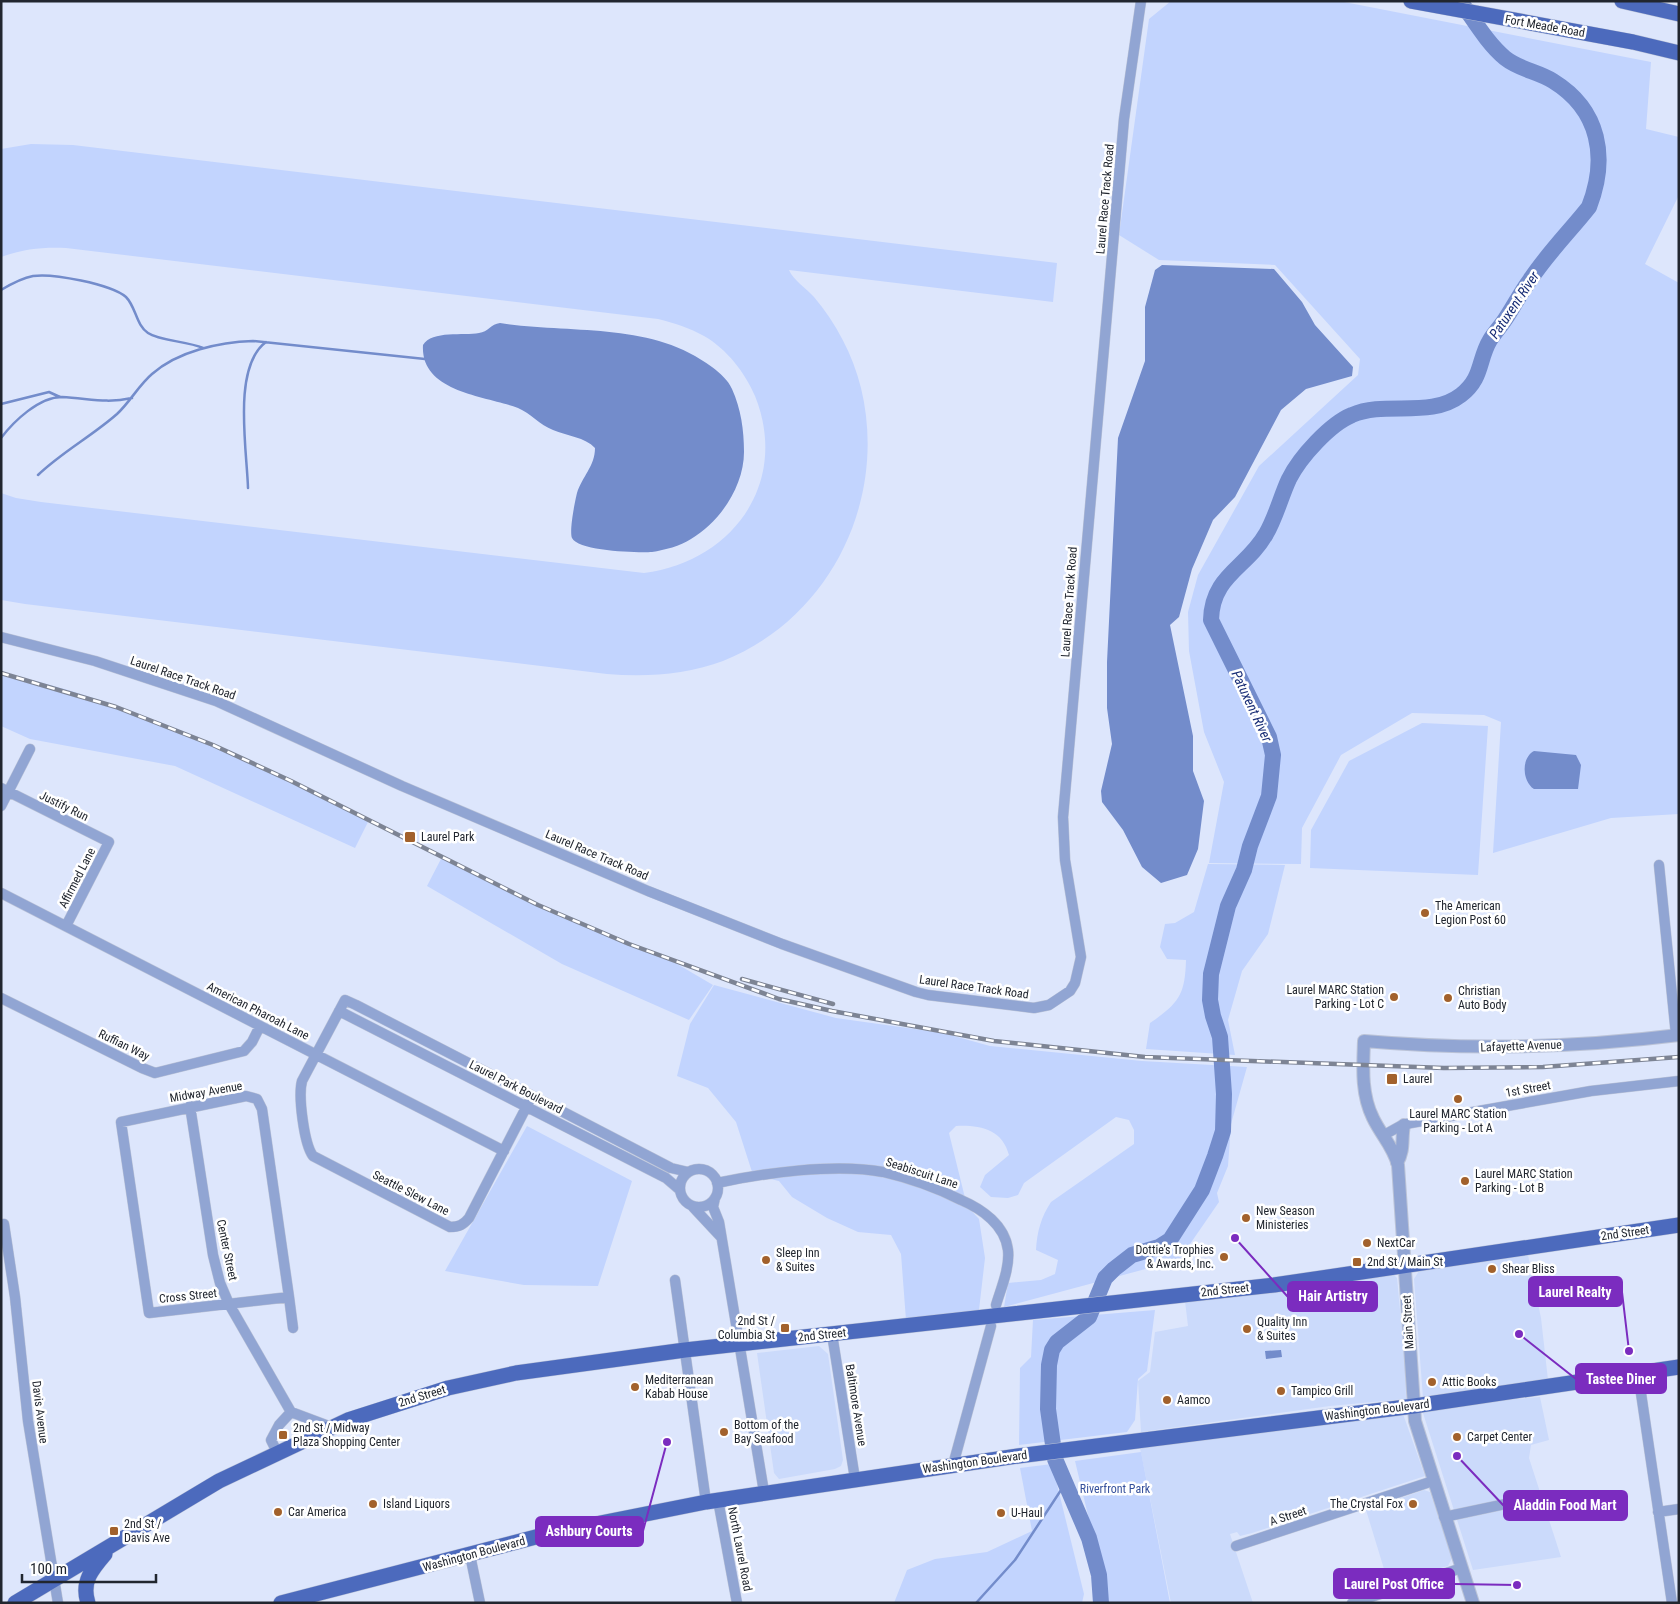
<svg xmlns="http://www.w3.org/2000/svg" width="1680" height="1604" font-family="'Roboto Condensed',sans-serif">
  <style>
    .built { fill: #cbdafb }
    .green { fill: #c2d4fe }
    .water { fill: #738ccb }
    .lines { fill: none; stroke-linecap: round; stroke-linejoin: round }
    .stream { stroke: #738ccb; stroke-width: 2.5 }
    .river { stroke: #738ccb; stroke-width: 16 }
    .minor-casing { stroke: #bbc3d7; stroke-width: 11 }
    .tertiary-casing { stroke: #bbc3d7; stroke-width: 14 }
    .primary-casing { stroke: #bbc3d7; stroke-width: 16 }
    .minor { stroke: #91a5d3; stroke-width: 10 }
    .tertiary { stroke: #91a5d3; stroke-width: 12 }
    .primary { stroke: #4c6abd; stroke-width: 15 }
    .rail-casing { stroke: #7d8494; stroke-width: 4.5 }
    .rail { stroke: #fff; stroke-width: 2.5; stroke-dasharray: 8; stroke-linecap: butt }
    .poi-dot { fill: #a2612c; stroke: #fff; stroke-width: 2 }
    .labels { text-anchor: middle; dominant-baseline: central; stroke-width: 5; stroke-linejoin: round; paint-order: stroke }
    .street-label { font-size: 12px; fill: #21262f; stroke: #fff }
    .poi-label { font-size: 12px; fill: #21262f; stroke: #fff; text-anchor: start }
    .park-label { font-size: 12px; fill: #35509c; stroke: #fff }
    .water-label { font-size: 14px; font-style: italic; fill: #172c75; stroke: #fff }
    .leader { fill: none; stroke: #7b2cbf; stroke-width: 2 }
    .callout-dot { fill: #7b2cbf; stroke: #fff; stroke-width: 2 }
    .callout { fill: #7b2cbf; stroke: #7b2cbf; stroke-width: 2 }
    .callout-label { font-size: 14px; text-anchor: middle; font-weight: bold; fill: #fff }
  </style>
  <rect width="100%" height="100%" fill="#dde6fc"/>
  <path class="built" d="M1528 1255 1541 1318 1548 1380 1423 1398 1414 1279 1419 1271Z
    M1391 1272 1397 1278 1405 1363 1406 1399 1330 1406 1141 1432 1138 1381 1150 1372 1155 1332 1188 1326 1185 1301Z
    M819 1346 828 1354 843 1460 841 1466 835 1469 779 1479 774 1473 757 1353Z
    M1540 1397 1549 1440 1531 1445 1529 1458 1561 1557 1473 1570 1423 1413 1428 1410 1479 1402Z
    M1403 1414 1425 1476 1252 1533 1240 1536 1237 1532 1230 1534 1253 1603H1171L1140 1448Z
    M1424 1490 1430 1492 1452 1558 1448 1566 1388 1582 1366 1510Z"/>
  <path class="green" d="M1171 1H1339L1651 62 1646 129 1679 137V195L1645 264 1679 283V814L1611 818 1493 853 1501 722 1484 715 1412 713 1341 755 1302 828 1301 864 1209 863 1224 782 1204 732 1189 651 1188 612 1198 575 1259 466 1358 375 1360 359 1275 265 1159 260 1119 235 1149 19Z
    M31 144 73 145 1057 263 1053 302 789 270C793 280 807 289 814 297 836 323 853 355 861 388 888 499 831 618 723 661 686 675 646 677 607 674L25 604 1 600V493L16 498 41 502 644 573C732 562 790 483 755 396 745 373 727 349 704 336 690 328 674 323 658 319L66 248C43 247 23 249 1 257V149Z
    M1 673C130 700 253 761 369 820L355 848 175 766 30 739 1 726Z
    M1422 723 1488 726 1478 875 1310 868 1311 830 1349 761Z
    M442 857 538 905 672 961 713 985 689 1020 562 964 427 886Z
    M1208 864 1285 865 1268 934 1242 971 1228 1020 1235 1055 1146 1049 1150 1023C1179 1003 1185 995 1186 960L1167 959 1160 947 1165 924 1175 923 1194 912Z
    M714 985 836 1018 943 1033 990 1046 1142 1061 1247 1067 1231 1124 1228 1166 1217 1193 1219 1202 1179 1260 1004 1307 1008 1283 1041 1280 1055 1274 1058 1260 1036 1250C1037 1232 1041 1217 1051 1202L1134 1144V1130L1129 1120 1116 1117 1024 1183 1018 1195 1008 1198 991 1197 980 1187 985 1175 1009 1155C1002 1129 980 1125 956 1126L949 1133 967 1206 979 1219 985 1258 979 1310 906 1320 901 1254 891 1235 858 1232 827 1218 792 1197 779 1181 753 1175 736 1122 708 1088 677 1076 690 1024Z
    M527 1126 632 1181 598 1286 524 1285 445 1271Z
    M1155 1310 1147 1371 1138 1379 1135 1420 1127 1432 1019 1445 1020 1368 1031 1357 1033 1320Z
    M1141 1452 1170 1603H1109L1075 1461Z
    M1052 1464 1084 1594 1082 1603H894L907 1570 935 1559 987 1552 1032 1531 1020 1468Z"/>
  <path class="water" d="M1162 265 1274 269 1302 302 1315 325 1353 367 1352 376 1306 389 1281 410 1235 497 1213 520 1192 569 1179 617 1170 625 1193 736V771L1204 801 1198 849 1187 875 1161 883 1142 867 1123 830 1102 802 1101 791 1112 744 1107 708V662L1118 438 1145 361V307L1155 270Z
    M500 323C570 334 652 321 712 367 720 373 728 380 732 389 741 409 744 430 744 452 744 486 720 522 691 539 680 546 665 550 652 552 637 553 578 551 572 538 569 531 575 501 577 493 582 477 595 466 595 448 585 437 567 436 553 430 540 425 530 413 518 408 487 396 420 393 423 345 432 330 464 336 479 333 488 332 491 324 500 323Z
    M1534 751 1576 755 1581 765 1578 789H1534C1522 781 1521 758 1534 751Z
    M1281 1350 1282 1357 1266 1359 1265 1351Z"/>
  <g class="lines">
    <path class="stream" d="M1 290C11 284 22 278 33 276 52 273 111 284 126 297 136 307 136 325 148 333 160 341 187 341 203 348
      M1 404 49 392 60 397
      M1 438C14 421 39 397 62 397 88 398 105 404 132 398
      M38 475C62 452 92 436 117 414 130 402 139 385 152 374 178 351 220 342 253 341L425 359
      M248 488C247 450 232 367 266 342
      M976 1603 1015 1560 1065 1484"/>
    <path class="river" d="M1101 1603 1099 1575 1089 1538 1055 1459 1048 1409 1049 1365 1052 1350 1057 1342 1089 1317 1105 1278 1114 1269 1132 1255 1159 1247 1170 1240 1202 1190 1215 1156 1223 1131 1224 1094 1220 1037 1213 1016 1210 1000 1211 974 1228 906 1244 870 1250 846 1269 796 1273 755 1269 737 1211 620C1212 575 1247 568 1266 534 1276 517 1281 496 1289 479 1300 457 1330 424 1352 415 1386 400 1430 419 1461 395 1483 378 1478 360 1490 340 1495 332 1501 326 1506 318 1514 306 1521 292 1530 280 1547 254 1570 231 1589 207 1608 158 1600 110 1553 81 1537 71 1520 70 1505 58 1487 43 1474 20 1460 1"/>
    <defs>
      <path id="minor" d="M1 637 95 661 216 701 402 786 648 891 782 944 916 992 928 995 1034 1008 1049 1005 1070 991 1075 983 1081 957 1065 860 1063 817 1124 119 1141 1
        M1 788 109 842 66 926
        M1 806 30 749
        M1659 865 1676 1035
        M1 893 504 1151
        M1 998 142 1068 155 1073 244 1051 252 1042 260 1026
        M339 1011 666 1178 680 1190
        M532 1096 469 1218C463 1225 459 1227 450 1227L313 1156C304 1144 298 1096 302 1081L345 1000 356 1005 519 1089 544 1102 671 1168 688 1172
        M190 1106 213 1255 220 1283 229 1304 291 1412 331 1427
        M1384 1135 1402 1125 1411 1123 1591 1091 1679 1081
        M680 1188a19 19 0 1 1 38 0a19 19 0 1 1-38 0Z
        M717 1183C764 1173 835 1163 883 1172 909 1178 937 1188 961 1200 982 1209 1005 1225 1008 1250 1010 1268 1001 1288 996 1305
        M715 1198 713 1207 719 1222 764 1492
        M693 1207 721 1237
        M4 1224 15 1297 28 1421 58 1603
        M675 1280 706 1502
        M289 1297 149 1313 121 1122 246 1096 257 1099 262 1109 289 1297 293 1328
        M832 1334 855 1479
        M1638 1373 1672 1603
        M277 1452 271 1440 279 1425 291 1412
        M953 1465 991 1326
        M718 1500 737 1603
        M1658 1512 1679 1509
        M1444 1517 1543 1496
        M1236 1546 1433 1481
        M470 1555 480 1603
        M1352 1603 1462 1568"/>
      <path id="tertiary" d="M1397 1163C1405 1149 1401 1140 1404 1125
        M1473 1603 1415 1421 1398 1165C1393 1146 1381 1135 1373 1118 1361 1094 1363 1067 1364 1041 1469 1050 1574 1048 1679 1035"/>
      <path id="primary" d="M1411 1 1633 42 1679 53
        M1622 1 1679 14
        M15 1603 219 1481 348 1420 448 1388 516 1373 685 1350 1274 1285 1679 1225
        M88 1603C81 1582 92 1569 105 1554
        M281 1603 555 1532 706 1502 1018 1456 1414 1406 1679 1367"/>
    </defs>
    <use href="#minor" class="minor-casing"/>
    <use href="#tertiary" class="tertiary-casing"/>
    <use href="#primary" class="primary-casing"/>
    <use href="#minor" class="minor"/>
    <use href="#tertiary" class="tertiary"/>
    <use href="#primary" class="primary"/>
    <defs>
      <path id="rail" d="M1 673 116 707 213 745 291 781 538 905 629 944 779 999 832 1011 994 1041 1145 1057 1444 1068 1543 1067 1679 1057
        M742 979 833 1004"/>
    </defs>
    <use href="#rail" class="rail-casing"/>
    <use href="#rail" class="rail"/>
  </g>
  <g class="poi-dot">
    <rect x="404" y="831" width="12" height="12" rx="2.5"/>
    <circle cx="1425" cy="913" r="5"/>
    <circle cx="1394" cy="997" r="5"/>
    <circle cx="1448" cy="998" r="5"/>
    <rect x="1386" y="1073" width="12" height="12" rx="2.5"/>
    <circle cx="1458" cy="1099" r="5"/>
    <circle cx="1465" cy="1181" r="5"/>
    <circle cx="1246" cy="1218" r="5"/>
    <circle cx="1367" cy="1243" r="5"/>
    <circle cx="1224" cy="1257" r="5"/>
    <circle cx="766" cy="1260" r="5"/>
    <rect x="1352" y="1257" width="10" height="10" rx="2.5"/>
    <circle cx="1492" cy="1269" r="5"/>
    <rect x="780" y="1323" width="10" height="10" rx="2.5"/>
    <circle cx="1247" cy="1329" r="5"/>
    <circle cx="1432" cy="1382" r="5"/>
    <circle cx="635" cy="1387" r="5"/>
    <circle cx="1281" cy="1391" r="5"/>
    <circle cx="1167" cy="1400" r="5"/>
    <circle cx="724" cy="1432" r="5"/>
    <rect x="278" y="1430" width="10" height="10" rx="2.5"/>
    <circle cx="1457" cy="1437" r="5"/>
    <circle cx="373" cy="1504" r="5"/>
    <circle cx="1413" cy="1504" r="5"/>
    <circle cx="278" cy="1512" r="5"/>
    <circle cx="1001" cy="1513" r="5"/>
    <rect x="109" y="1526" width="10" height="10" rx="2.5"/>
  </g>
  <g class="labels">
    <g class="street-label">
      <text transform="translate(1545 26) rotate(10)">Fort Meade Road</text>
      <text transform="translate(1105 199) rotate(-85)">Laurel Race Track Road</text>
      <text transform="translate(1069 602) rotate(-86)">Laurel Race Track Road</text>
      <text transform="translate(183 678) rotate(19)">Laurel Race Track Road</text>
      <text transform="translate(64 806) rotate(26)">Justify Run</text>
      <text transform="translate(597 855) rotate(23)">Laurel Race Track Road</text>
      <text transform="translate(77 878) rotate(-63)">Affirmed Lane</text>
      <text transform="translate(974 987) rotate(8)">Laurel Race Track Road</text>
      <text transform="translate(258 1011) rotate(27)">American Pharoah Lane</text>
      <text transform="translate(124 1045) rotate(26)">Ruffian Way</text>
      <text transform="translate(1521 1046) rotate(-2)">Lafayette Avenue</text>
      <text transform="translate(516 1087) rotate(27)">Laurel Park Boulevard</text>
      <text transform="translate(1528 1089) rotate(-10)">1st Street</text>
      <text transform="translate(206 1092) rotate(-10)">Midway Avenue</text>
      <text transform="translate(922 1173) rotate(18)">Seabiscuit Lane</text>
      <text transform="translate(411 1193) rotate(27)">Seattle Slew Lane</text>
      <text transform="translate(1625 1233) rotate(-8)">2nd Street</text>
      <text transform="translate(227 1250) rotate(78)">Center Street</text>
      <text transform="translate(1225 1290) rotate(-6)">2nd Street</text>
      <text transform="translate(188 1296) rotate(-6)">Cross Street</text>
      <text transform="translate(1408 1322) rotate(-93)">Main Street</text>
      <text transform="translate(822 1335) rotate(-6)">2nd Street</text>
      <text transform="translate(422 1396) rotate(-17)">2nd Street</text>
      <text transform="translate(856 1405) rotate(81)">Baltimore Avenue</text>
      <text transform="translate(1377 1410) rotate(-7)">Washington Boulevard</text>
      <text transform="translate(40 1412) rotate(83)">Davis Avenue</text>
      <text transform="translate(975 1462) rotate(-8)">Washington Boulevard</text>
      <text transform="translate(1288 1516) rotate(-18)">A Street</text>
      <text transform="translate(740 1549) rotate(79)">North Laurel Road</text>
      <text transform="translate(474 1554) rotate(-15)">Washington Boulevard</text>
    </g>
    <g class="poi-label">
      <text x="421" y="837">Laurel Park</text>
      <text x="1435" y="906">The American<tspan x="1435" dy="14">Legion Post 60</tspan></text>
      <text x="1384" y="990" text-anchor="end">Laurel MARC Station<tspan x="1384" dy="14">Parking - Lot C</tspan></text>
      <text x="1458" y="991">Christian<tspan x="1458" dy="14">Auto Body</tspan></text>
      <text x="1403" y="1079">Laurel</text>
      <text x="1458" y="1114" text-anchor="middle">Laurel MARC Station<tspan x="1458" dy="14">Parking - Lot A</tspan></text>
      <text x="1475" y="1174">Laurel MARC Station<tspan x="1475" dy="14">Parking - Lot B</tspan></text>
      <text x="1256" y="1211">New Season<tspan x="1256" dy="14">Ministeries</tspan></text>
      <text x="1377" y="1243">NextCar</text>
      <text x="1214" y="1250" text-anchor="end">Dottie’s Trophies<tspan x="1214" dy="14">&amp; Awards, Inc.</tspan></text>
      <text x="776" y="1253">Sleep Inn<tspan x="776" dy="14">&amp; Suites</tspan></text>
      <text x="1367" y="1262">2nd St / Main St</text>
      <text x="1502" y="1269">Shear Bliss</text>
      <text x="775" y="1321" text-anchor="end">2nd St /<tspan x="775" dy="14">Columbia St</tspan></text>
      <text x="1257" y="1322">Quality Inn<tspan x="1257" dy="14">&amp; Suites</tspan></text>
      <text x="645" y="1380">Mediterranean<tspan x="645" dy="14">Kabab House</tspan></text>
      <text x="1442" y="1382">Attic Books</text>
      <text x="1291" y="1391">Tampico Grill</text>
      <text x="1177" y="1400">Aamco</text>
      <text x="734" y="1425">Bottom of the<tspan x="734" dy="14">Bay Seafood</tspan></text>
      <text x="293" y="1428">2nd St / Midway<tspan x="293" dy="14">Plaza Shopping Center</tspan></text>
      <text x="1467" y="1437">Carpet Center</text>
      <text x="383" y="1504">Island Liquors</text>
      <text x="1403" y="1504" text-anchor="end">The Crystal Fox</text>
      <text x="288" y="1512">Car America</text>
      <text x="1011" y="1513">U-Haul</text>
      <text x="124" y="1524">2nd St /<tspan x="124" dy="14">Davis Ave</tspan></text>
    </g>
    <g class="park-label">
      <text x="1115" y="1489">Riverfront Park</text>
    </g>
    <g class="water-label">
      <text transform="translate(1514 305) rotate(-56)">Patuxent River</text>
      <text transform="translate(1252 706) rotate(65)">Patuxent River</text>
    </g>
  </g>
  <path class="leader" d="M1629 1351L1622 1292M1235 1238L1288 1297M1519 1334L1576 1379M1457 1456L1504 1506M667 1442L643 1531M1517 1585L1454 1584"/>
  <g class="callout-dot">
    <circle cx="1629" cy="1351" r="5"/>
    <circle cx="1235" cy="1238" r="5"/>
    <circle cx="1519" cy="1334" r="5"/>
    <circle cx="1457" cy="1456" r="5"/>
    <circle cx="667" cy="1442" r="5"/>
    <circle cx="1517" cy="1585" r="5"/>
  </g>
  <g class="callout">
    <rect x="1529" y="1277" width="93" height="29" rx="5"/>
    <rect x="1288" y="1282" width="89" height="29" rx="5"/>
    <rect x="1576" y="1364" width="90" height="29" rx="5"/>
    <rect x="1504" y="1491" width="123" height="29" rx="5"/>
    <rect x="536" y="1517" width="107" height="29" rx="5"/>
    <rect x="1334" y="1569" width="120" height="29" rx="5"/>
  </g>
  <g class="callout-label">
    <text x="1575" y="1297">Laurel Realty</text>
    <text x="1333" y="1301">Hair Artistry</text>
    <text x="1621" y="1384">Tastee Diner</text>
    <text x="1565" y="1510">Aladdin Food Mart</text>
    <text x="589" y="1536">Ashbury Courts</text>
    <text x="1394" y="1589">Laurel Post Office</text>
  </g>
  <rect width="1680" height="1604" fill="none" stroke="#21262f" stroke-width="5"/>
  <path d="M22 1574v8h134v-8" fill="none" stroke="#21262f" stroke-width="2.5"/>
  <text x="30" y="1574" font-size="15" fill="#21262f" stroke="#ffffff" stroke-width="4" paint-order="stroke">100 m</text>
</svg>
